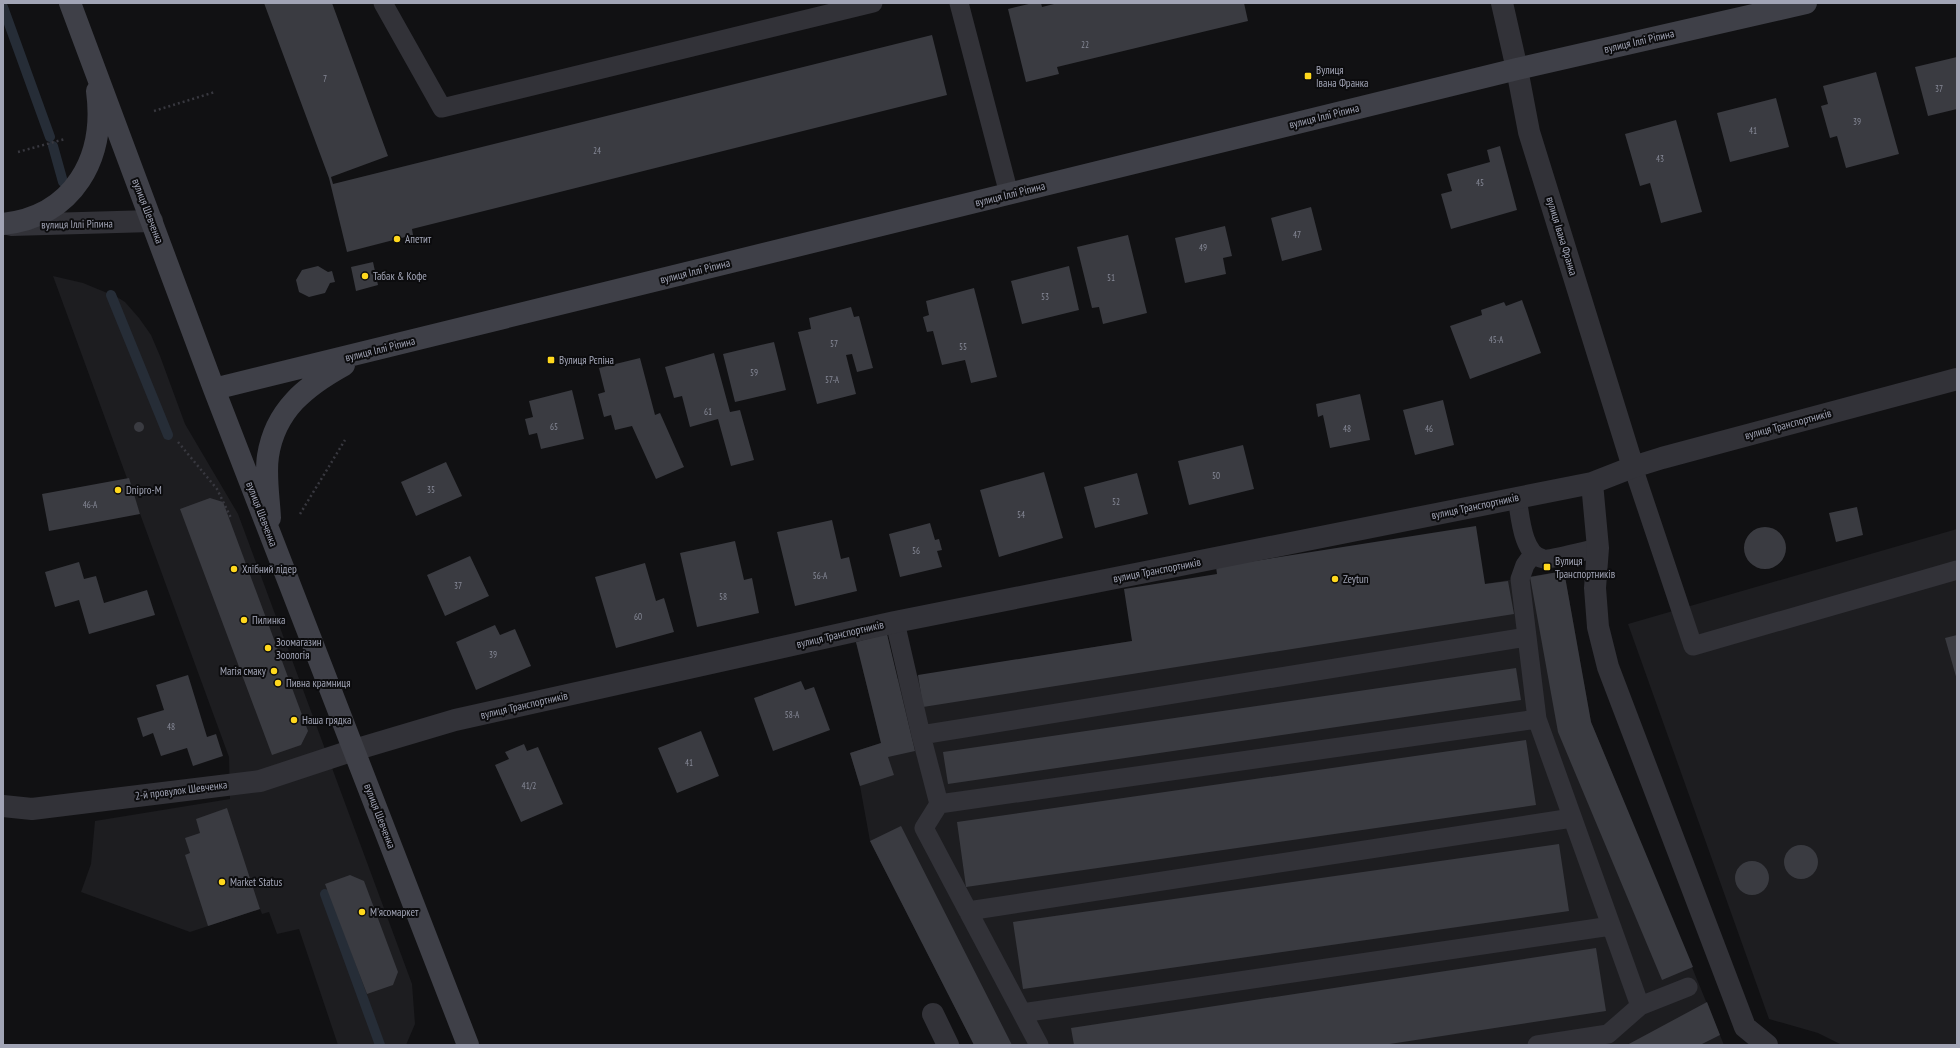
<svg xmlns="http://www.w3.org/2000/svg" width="1960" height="1048" font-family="'PT Sans Narrow',sans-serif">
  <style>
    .built { fill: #1d1d20 }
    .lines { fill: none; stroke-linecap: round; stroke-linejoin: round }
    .stream { stroke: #262d37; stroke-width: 10 }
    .building { fill: #3a3b41 }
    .path { stroke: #38383f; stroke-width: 2.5; stroke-dasharray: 2 3; stroke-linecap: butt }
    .service { stroke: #323238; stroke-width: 19 }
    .minor { stroke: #323238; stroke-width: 22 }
    .tertiary { stroke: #323238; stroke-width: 22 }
    .secondary { stroke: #3f4048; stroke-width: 22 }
    .poi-dot { fill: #ffd81d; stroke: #0c0c0e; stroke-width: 1.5 }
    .labels { text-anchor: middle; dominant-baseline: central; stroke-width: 4; stroke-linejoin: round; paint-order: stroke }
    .number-label { font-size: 9px; fill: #878a98 }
    .street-label { font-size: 11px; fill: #a1a4b5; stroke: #0c0c0e }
    .poi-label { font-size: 11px; fill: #a1a4b5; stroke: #0c0c0e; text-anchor: start }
  </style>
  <rect width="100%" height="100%" fill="#111113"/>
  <path class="built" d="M53 276 83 283 117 297 125 302 139 318 151 335 160 356 185 424 238 514 412 984 415 1024 406 1045H338L299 929 277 934 269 912 262 914 260 909 190 932 81 892 91 864 95 821 230 799 229 757Z
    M1957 529V1045H1842L1818 1033 1769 1019 1628 624Z
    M1564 571 1591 722 1724 1045H974L870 841 860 786 850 753 881 743 856 642 887 634 897 679Z"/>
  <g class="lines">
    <path class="stream" d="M3 7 50 137
      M53 146 63 182
      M111 295 168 435
      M325 894 380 1045"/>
  </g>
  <path class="building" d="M264 3H332L388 156 331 177 333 184 932 35 947 95 412 229 413 235 347 252 329 178Z
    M1033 3H1041L1042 7 1058 3H1244L1248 21 1057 67 1059 74 1026 82 1008 9Z
    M1957 57V109L1928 116 1915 67Z
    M1876 72 1899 154 1846 168 1837 136 1830 138 1821 106 1828 104 1823 86Z
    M1776 98 1789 147 1730 162 1717 113Z
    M1676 120 1702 212 1661 223 1650 183 1640 186 1625 134Z
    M1500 146 1517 210 1451 229 1441 194 1452 191 1447 174 1490 162 1487 150Z
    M1311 207 1322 250 1282 261 1271 218Z
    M1225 226 1232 256 1223 258 1226 274 1185 283 1175 238Z
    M1128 235 1147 313 1103 324 1099 307 1092 308 1077 247Z
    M373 262 378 285 356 291 351 267Z
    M318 266 328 272 332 271 335 282 330 283 325 293 309 297 299 292 296 280 302 270Z
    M1069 266 1079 310 1022 324 1011 281Z
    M974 288 997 377 971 383 965 360 942 365 933 331 927 332 923 317 929 315 926 301Z
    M1522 300 1541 353 1470 379 1450 326 1482 315 1481 310 1504 302 1506 306Z
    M851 307 854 317 859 316 873 368 857 372 852 354 846 355 856 394 817 404 798 332 811 329 809 318Z
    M774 342 786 390 735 402 723 354Z
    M714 353 730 412 740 410 754 460 731 466 718 419 690 427 682 396 674 398 665 367Z
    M640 358 655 415 660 413 684 467 656 479 632 426 615 430 611 415 604 417 598 394 605 392 599 368Z
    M572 390 584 439 541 449 537 433 529 435 525 419 533 417 529 401Z
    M1360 394 1370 440 1330 448 1323 415 1318 417 1316 404Z
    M1443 400 1454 445 1415 455 1403 410Z
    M134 427a5 5 0 1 1 10 0a5 5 0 1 1-10 0Z
    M1243 445 1254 489 1189 505 1178 461Z
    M446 462 462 496 416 516 401 482Z
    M1044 472 1063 538 999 557 980 490Z
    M1137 473 1148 514 1095 528 1084 487Z
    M129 478 140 514 49 531 42 494Z
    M210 498 223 502 308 731 301 745 272 755 180 509Z
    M1857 507 1863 535 1836 542 1829 513Z
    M832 520 841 559 849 557 857 591 795 606 777 532Z
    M930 523 935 540 939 539 942 550 937 551 942 567 900 577 889 534Z
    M1476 526 1485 584 1508 581 1514 614 923 707 918 675 1132 641 1124 589 1217 574 1216 567Z
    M1744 548a21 21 0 1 1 42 0a21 21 0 1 1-42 0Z
    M735 541 744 580 752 578 759 613 697 627 680 553Z
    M470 556 489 596 445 616 427 575Z
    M79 562 84 579 96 576 104 603 147 590 155 615 89 634 79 600 55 607 45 572Z
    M645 563 656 601 664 598 674 632 616 648 595 577Z
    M1564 571 1591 722 1693 967 1662 980 1558 732 1530 577Z
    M495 625 500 635 515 629 531 666 476 690 456 642Z
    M887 634 915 751 888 757 894 775 860 786 850 753 881 743 856 642Z
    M1957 635V680L1945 638Z
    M1516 668 1521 700 948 784 943 752Z
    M188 675 207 737 216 734 223 756 193 766 187 748 161 756 153 733 143 737 137 718 164 710 156 685Z
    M801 681 805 690 814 687 830 730 773 751 754 698Z
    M701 731 719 776 677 793 658 748Z
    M1526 740 1536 805 966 887 957 822Z
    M524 744 527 751 538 747 563 804 521 822 495 765 509 759 505 752Z
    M227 808 260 909 208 926 185 855 190 853 185 838 200 833 196 819Z
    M901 826 1012 1045H974L870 841Z
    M1559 844 1569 911 1023 989 1013 922Z
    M1784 862a17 17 0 1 1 34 0a17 17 0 1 1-34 0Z
    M1735 878a17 17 0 1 1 34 0a17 17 0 1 1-34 0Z
    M350 875 364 881 398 972 393 985 367 994 325 884Z
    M1596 948 1606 1011 1383 1045H1074L1071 1028Z
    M1707 1002 1720 1035 1700 1045H1627Z"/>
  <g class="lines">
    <path class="path" d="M154 111 215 92
      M18 152 65 139
      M178 442 217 489 231 518
      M300 514 345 440"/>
    <path class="service" d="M383 3 442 108 873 3
      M959 3 1009 194
      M1633 467 1693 646 1957 570
      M1517 497C1520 514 1522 556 1544 559 1550 560 1588 550 1598 548
      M1533 554 1525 565 1520 579 1537 719 1640 1006
      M895 622 921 735 939 804 924 828 1039 1045
      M921 735 1527 637
      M939 804 1537 719
      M968 911 1572 818
      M1022 1013 1611 926
      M1537 1045 1608 1034 1640 1006 1688 987"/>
    <path class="minor" d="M1517 69 1529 132 1633 467
      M1592 483 1598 548 1595 588 1598 627 1608 667 1745 1027 1767 1045
      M3 806 32 809 260 781 354 750 455 720 895 622 1592 483 1633 467 1662 458 1957 379
      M933 1014 948 1045"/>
    <path class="tertiary" d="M1502 3 1517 69
      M11 225 152 221"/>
    <path class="secondary" d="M70 3 214 389 468 1045
      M3 224C74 216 106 158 97 91
      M214 389 1517 69 1806 3
      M270 518C269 498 265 475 268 456 275 410 306 386 344 365"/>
  </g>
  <g class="poi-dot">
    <rect x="1304" y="72" width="8" height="8" rx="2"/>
    <circle cx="397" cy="239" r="4"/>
    <circle cx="365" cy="276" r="4"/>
    <rect x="547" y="356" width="8" height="8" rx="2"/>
    <circle cx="118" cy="490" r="4"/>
    <rect x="1543" y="563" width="8" height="8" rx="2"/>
    <circle cx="234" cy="569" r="4"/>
    <circle cx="1335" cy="579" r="4"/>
    <circle cx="244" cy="620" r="4"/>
    <circle cx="268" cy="648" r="4"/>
    <circle cx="274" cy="671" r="4"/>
    <circle cx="278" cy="683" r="4"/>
    <circle cx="294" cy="720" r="4"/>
    <circle cx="222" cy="882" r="4"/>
    <circle cx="362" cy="912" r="4"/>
  </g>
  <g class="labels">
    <g class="number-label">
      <text x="1085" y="44">22</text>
      <text x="325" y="78">7</text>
      <text x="1939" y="88">37</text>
      <text x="1857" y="121">39</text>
      <text x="1753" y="130">41</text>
      <text x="597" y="150">24</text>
      <text x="1660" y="158">43</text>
      <text x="1480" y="182">45</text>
      <text x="1297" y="234">47</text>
      <text x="1203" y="247">49</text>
      <text x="1111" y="277">51</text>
      <text x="1045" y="296">53</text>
      <text x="1496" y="339">45-А</text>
      <text x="834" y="343">57</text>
      <text x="963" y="346">55</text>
      <text x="754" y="372">59</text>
      <text x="832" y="379">57-А</text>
      <text x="708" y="411">61</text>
      <text x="554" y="426">65</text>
      <text x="1347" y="428">48</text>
      <text x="1429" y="428">46</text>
      <text x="1216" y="475">50</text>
      <text x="431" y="489">35</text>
      <text x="1116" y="501">52</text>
      <text x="90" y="504">46-А</text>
      <text x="1021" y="514">54</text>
      <text x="916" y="550">56</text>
      <text x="820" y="575">56-А</text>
      <text x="458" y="585">37</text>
      <text x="723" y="596">58</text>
      <text x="638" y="616">60</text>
      <text x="493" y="654">39</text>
      <text x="792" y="714">58-А</text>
      <text x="171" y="726">48</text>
      <text x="689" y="762">41</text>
      <text x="529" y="785">41/2</text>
    </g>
    <g class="street-label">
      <text transform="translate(1639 41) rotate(-13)">вулиця Іллі Ріпина</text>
      <text transform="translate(1324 116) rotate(-14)">вулиця Іллі Ріпина</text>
      <text transform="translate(1010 194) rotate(-14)">вулиця Іллі Ріпина</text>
      <text transform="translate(148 211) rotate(69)">вулиця Шевченка</text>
      <text transform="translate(77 224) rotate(-1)">вулиця Іллі Ріпина</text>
      <text transform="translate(1562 236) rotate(73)">вулиця Івана Франка</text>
      <text transform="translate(695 271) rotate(-14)">вулиця Іллі Ріпина</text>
      <text transform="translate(380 349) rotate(-14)">вулиця Іллі Ріпина</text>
      <text transform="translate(1788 424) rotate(-15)">вулиця Транспортників</text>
      <text transform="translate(1475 506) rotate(-12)">вулиця Транспортників</text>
      <text transform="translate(262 514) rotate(69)">вулиця Шевченка</text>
      <text transform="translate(1157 570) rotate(-11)">вулиця Транспортників</text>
      <text transform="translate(840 634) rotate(-13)">вулиця Транспортників</text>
      <text transform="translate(524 705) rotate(-13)">вулиця Транспортників</text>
      <text transform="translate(181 790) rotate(-7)">2-й провулок Шевченка</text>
      <text transform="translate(380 816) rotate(69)">вулиця Шевченка</text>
    </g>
    <g class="poi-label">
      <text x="1316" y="70">Вулиця<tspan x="1316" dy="13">Івана Франка</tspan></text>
      <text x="405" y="239">Апетит</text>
      <text x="373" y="276">Табак &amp; Кофе</text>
      <text x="559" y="360">Вулиця Рєпіна</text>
      <text x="126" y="490">Dnipro-M</text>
      <text x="1555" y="561">Вулиця<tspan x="1555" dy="13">Транспортників</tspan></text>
      <text x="242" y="569">Хлібний лідер</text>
      <text x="1343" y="579">Zeytun</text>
      <text x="252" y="620">Пилинка</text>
      <text x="276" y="642">Зоомагазин<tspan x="276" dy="13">Зоологія</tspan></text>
      <text x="266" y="671" text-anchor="end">Магія смаку</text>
      <text x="286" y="683">Пивна крамниця</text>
      <text x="302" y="720">Наша грядка</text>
      <text x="230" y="882">Market Status</text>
      <text x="370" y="912">М'ясомаркет</text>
    </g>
  </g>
  <rect width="1960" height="1048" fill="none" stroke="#a1a4b5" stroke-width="8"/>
</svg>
